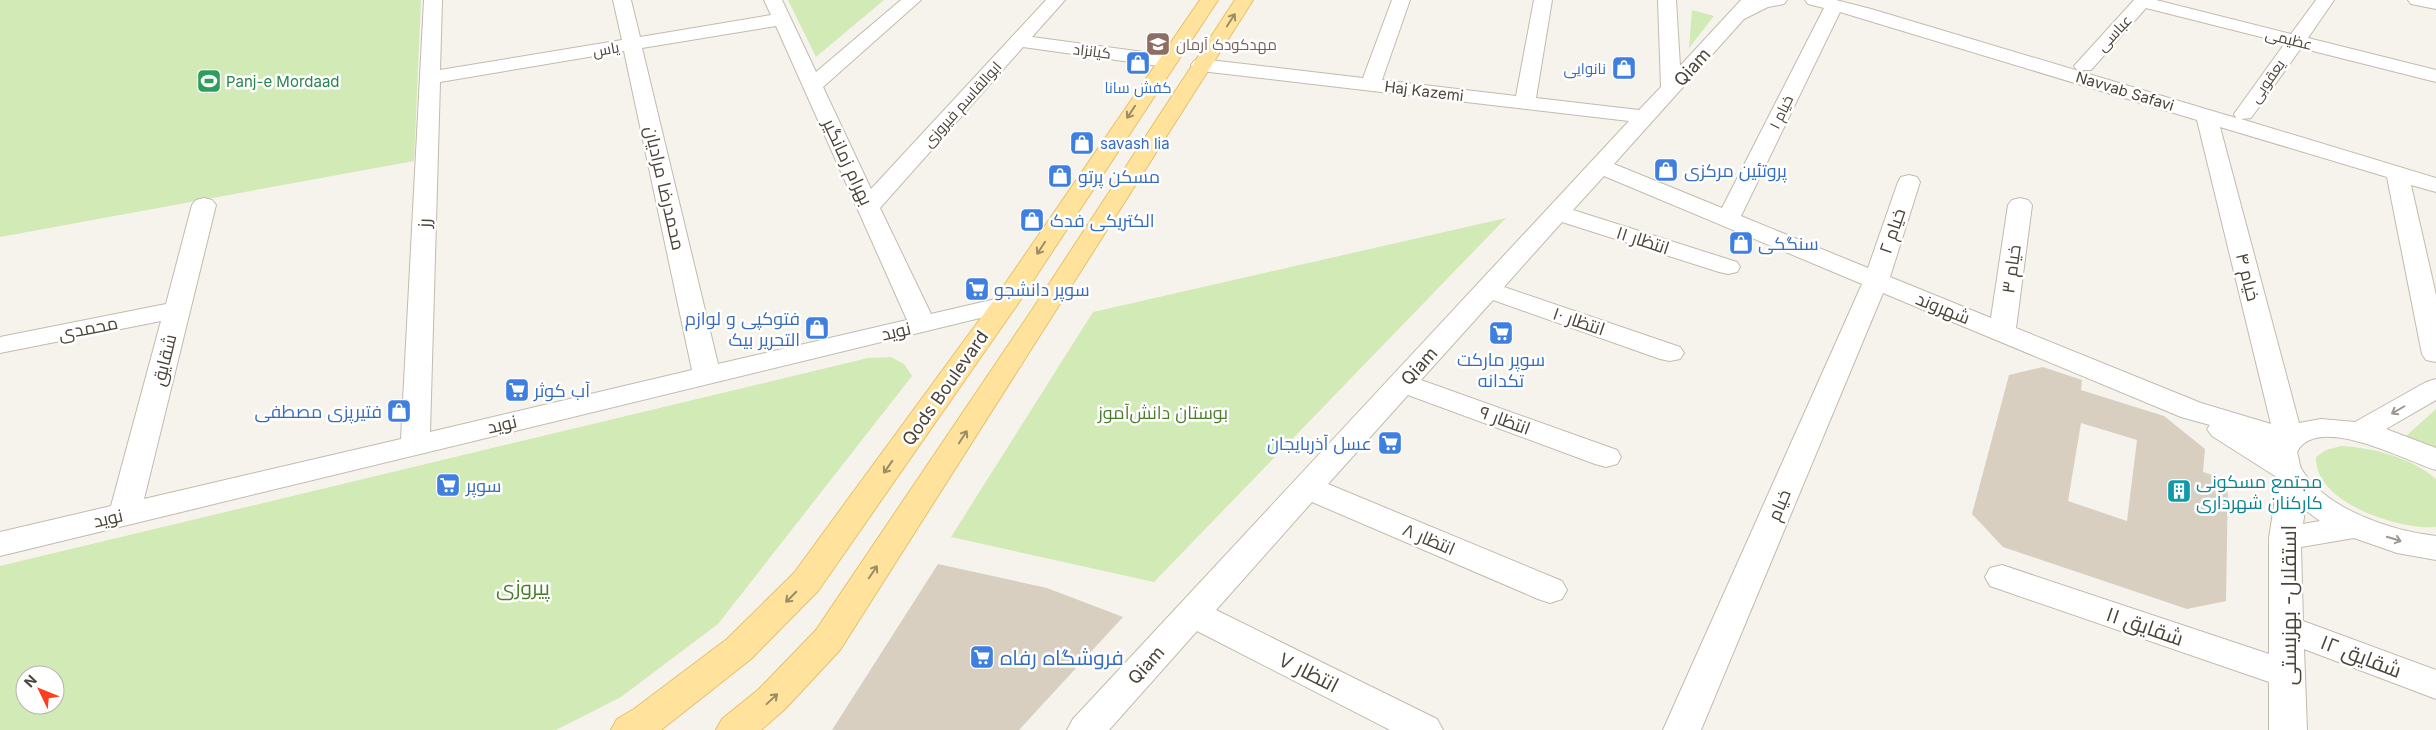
<svg xmlns="http://www.w3.org/2000/svg" width="2436" height="730" font-family="Inter,Cairo,sans-serif">
  <style>
    .green { fill: #d2eab5; fill-rule: evenodd }
    .building { fill: #d8cfc1; fill-rule: evenodd }
    .lines { fill: none; stroke-linecap: round; stroke-linejoin: round }
    .minor-casing { stroke: #c2bbae; stroke-width: 2 }
    .major-casing { stroke: #e6c16a; stroke-width: 2 }
    .minor { fill: #fff; fill-rule: evenodd }
    .major { fill: #ffe39c; fill-rule: evenodd }
    .oneway { stroke: #9c8c66 }
    .oneway2 { stroke: #9c9892 }
    .labels { text-anchor: middle; dominant-baseline: central; stroke-width: 5; stroke-linejoin: round; paint-order: stroke }
    .far-street-label { font-size: 15px; fill: #4b4439; stroke: #fff }
    .far-education-label { font-size: 15px; fill: #785e54; stroke: #fff; text-anchor: start }
    .far-shop-label { font-size: 15px; fill: #366cbe; stroke: #fff; text-anchor: end }
    .far-leisure-label { font-size: 15px; fill: #27864d; stroke: #fff; text-anchor: start }
    .street-label { font-size: 18px; fill: #4b4439; stroke: #fff }
    .shop-label { font-size: 18px; fill: #366cbe; stroke: #fff; text-anchor: start }
    .park-label { font-size: 18px; fill: #4a7f2a; stroke: #fff }
    .culture-label { font-size: 18px; fill: #0d838f; stroke: #fff; text-anchor: start }
    .near-park-label { font-size: 21px; fill: #4a7f2a; stroke: #fff }
    .near-street-label { font-size: 21px; fill: #4b4439; stroke: #fff }
    .near-shop-label { font-size: 21px; fill: #366cbe; stroke: #fff; text-anchor: start }
  </style>
  <rect width="100%" height="100%" fill="#f6f3ec"/>
  <path class="green" d="M0 0H421L414 161 0 237Z
    M788 0H884L816 57Z
    M1692 10 1714 16 1689 48Z
    M1506 218 1154 582 951 537 1093 312Z
    M891 357 904 364 912 376 718 624 621 697 556 730H0V566L868 358ZM25 675H55V705H25Z
    M2436 409V450L2406 436Z
    M2341 446C2374 448 2410 457 2436 479V527C2399 530 2314 503 2316 457L2326 450Z"/>
  <path class="building" d="M2043 367 2082 380 2081 390 2164 416 2205 449 2203 472 2228 480 2226 601 2187 609 2003 547 1972 514 2009 375ZM2081 423 2137 440 2127 521 2068 501Z
    M938 564 1047 588 1123 617 1019 730H832Z"/>
  <g class="lines">
    <defs>
      <path id="minor" d="M424 0H442L440 70 622 40 613 0H631L640 37 771 15 764 0H782L816 72 901 0H921L823 87 871 189 1046 0H1065L1032 37 1166 55 1173 57 1176 61 1173 65 1166 67 1023 47 880 208 931 314 1004 297 1013 300 1017 305 1013 310 0 556V532L111 506 161 321 0 353V337L166 304 192 205 196 200 204 198 212 200 216 205 144 499 401 439ZM776 26 907 320 718 364 642 48ZM624 51 692 370 430 432 440 82Z
        M1392 0H1410L1382 80 1516 96 1534 0H1552L1536 98 1639 110 1661 87 1658 0H1676L1680 66 1741 0H1787L1784 4 1768 7 1744 19 1614 164 1722 208 1824 8 1808 4 1805 0H1836L1871 9 2236 118 2234 114 2285 43 2146 8 2091 70H2077L2074 66 2134 0H2156L2291 34 2316 0H2334L2308 38 2436 70V82L2301 48 2251 118 2241 119 2436 178V192L2411 185 2436 295V362L2426 360 2422 354 2387 177 2220 127 2299 423 2321 419 2355 422 2426 382 2436 379V400L2386 429 2436 448V470C2408 462 2317 412 2297 452 2299 458 2299 465 2302 470 2327 510 2392 531 2436 536V560L2397 553 2354 538 2301 547 2303 621 2436 670V699L2304 649 2307 730H2269V682L1990 586 1985 577 1990 568 2002 565 2269 654V538L2278 480 2275 476 2212 436 2207 429 2210 425 2181 417 1883 293 1701 730H1663L1862 284 1604 176 1573 210 1737 262 1740 267 1737 272 1728 274 1719 272 1562 222 1504 287 1680 347 1684 353 1680 359 1670 361 1660 359 1493 300 1421 380 1617 450 1621 457 1617 464 1606 467 1595 464 1408 395 1328 484 1562 581 1567 590 1562 599 1550 603 1538 599 1312 502 1216 610 1437 719 1443 730H1390L1197 631 1109 730H1067L1073 719 1629 121 1201 71 1194 69 1191 65 1194 61 1201 59 1363 78ZM1840 12 2197 120 2271 424 2201 403 2016 328 2032 205 2028 200 2020 198 2012 200 2008 205 1991 318 1890 277 1920 182 1917 177 1909 175 1901 177 1898 182 1868 268 1741 216ZM2305 510 2320 521 2303 524Z
        M2408 0H2436V9L2411 4Z"/>
      <path id="major" d="M1200 0H1218L1017 305 818 591 751 659 661 730H611L617 719 634 709 727 639 794 573 994 300Z
        M1235 0H1253L840 650 785 709 761 730H716L722 719 759 689 816 630 1032 310Z"/>
    </defs>
    <use href="#minor" class="minor-casing"/>
    <use href="#major" class="major-casing"/>
    <use href="#minor" class="minor"/>
    <use href="#major" class="major"/>
  </g>
  <defs><path id="oneway-shaft" d="M-6 0H5M1.5-3L5.5 0L1.5 3" fill="none" stroke-width="1.6" stroke-linecap="round" stroke-linejoin="round" transform="scale(1.25)"/></defs>
  <g class="oneway">
    <use href="#oneway-shaft" transform="translate(1231 20) rotate(-57)"/>
    <use href="#oneway-shaft" transform="translate(1131 112) rotate(124)"/>
    <use href="#oneway-shaft" transform="translate(1041 248) rotate(123)"/>
    <use href="#oneway-shaft" transform="translate(963 437) rotate(-57)"/>
    <use href="#oneway-shaft" transform="translate(888 467) rotate(125)"/>
    <use href="#oneway-shaft" transform="translate(873 572) rotate(-56)"/>
    <use href="#oneway-shaft" transform="translate(791 597) rotate(135)"/>
    <use href="#oneway-shaft" transform="translate(772 699) rotate(-43)"/>
  </g>
  <g class="oneway2">
    <use href="#oneway-shaft" transform="translate(2398 410) rotate(150)"/>
    <use href="#oneway-shaft" transform="translate(2394 539) rotate(17)"/>
  </g>
  <defs>
    <symbol id="school-square" viewBox="-11 -11 22 22"><rect x="-9" y="-9" width="18" height="18" rx="4" fill="#8d6e63" stroke="#fff"/><path d="M0-5L7-2L0 1L-7-2ZM-4 1L0 2.5L4 1V4Q0 6-4 4Z" fill="#fff"/></symbol>
    <symbol id="shop-square" viewBox="-11 -11 22 22"><rect x="-9" y="-9" width="18" height="18" rx="4" fill="#3f7fe0" stroke="#fff"/><path d="M-5-2.5h2.3a2.7 3.5 0 0 1 5.4 0H5L5.5 6h-11ZM-1.5-2.5h3a1.5 2.3 0 0 0-3 0Z" fill="#fff"/></symbol>
    <symbol id="stadium-square" viewBox="-11 -11 22 22"><rect x="-9" y="-9" width="18" height="18" rx="4" fill="#2e9e5b" stroke="#fff"/><path d="M0-5a6.5 5 0 1 0 0 10a6.5 5 0 1 0 0-10ZM-3.5-1.8h7v3.6h-7Z" fill="#fff"/></symbol>
    <symbol id="supermarket-square" viewBox="-11 -11 22 22"><rect x="-9" y="-9" width="18" height="18" rx="4" fill="#3f7fe0" stroke="#fff"/><path d="M-6-5.5h2.5l.6 2H6L4.5 2H-2.5L-4.4-4H-6ZM-1.5 3.2a1.3 1.3 0 1 0 .1 0ZM3 3.2a1.3 1.3 0 1 0 .1 0Z" fill="#fff"/></symbol>
    <symbol id="building-square" viewBox="-11 -11 22 22"><rect x="-9" y="-9" width="18" height="18" rx="4" fill="#0f9aa8" stroke="#fff"/><path d="M-4-6H4V6H1V3H-1V6H-4ZM-2.5-4.3h1.7v1.8h-1.7ZM.8-4.3h1.7v1.8H.8ZM-2.5-1h1.7V.8h-1.7ZM.8-1h1.7V.8H.8Z" fill="#fff"/></symbol>
  </defs>
  <g fill-rule="evenodd">
    <use href="#school-square" x="1144" y="30" width="28" height="28"/>
    <use href="#shop-square" x="1124" y="49" width="28" height="28"/>
    <use href="#shop-square" x="1610" y="54" width="28" height="28"/>
    <use href="#stadium-square" x="195" y="67" width="28" height="28"/>
    <use href="#shop-square" x="1068" y="129" width="28" height="28"/>
    <use href="#shop-square" x="1652" y="156" width="28" height="28"/>
    <use href="#shop-square" x="1046" y="162" width="28" height="28"/>
    <use href="#shop-square" x="1018" y="206" width="28" height="28"/>
    <use href="#shop-square" x="1727" y="229" width="28" height="28"/>
    <use href="#supermarket-square" x="963" y="275" width="28" height="28"/>
    <use href="#shop-square" x="803" y="314" width="28" height="28"/>
    <use href="#supermarket-square" x="1487" y="319" width="28" height="28"/>
    <use href="#supermarket-square" x="503" y="376" width="28" height="28"/>
    <use href="#shop-square" x="385" y="397" width="28" height="28"/>
    <use href="#supermarket-square" x="1376" y="429" width="28" height="28"/>
    <use href="#supermarket-square" x="434" y="471" width="28" height="28"/>
    <use href="#building-square" x="2165" y="477" width="28" height="28"/>
    <use href="#supermarket-square" x="968" y="643" width="28" height="28"/>
  </g>
  <g class="labels">
    <g class="far-street-label">
      <text transform="translate(2114 33) rotate(-47)">عباسی</text>
      <text transform="translate(2289 39) rotate(14)">عظیمی</text>
      <text transform="translate(606 49) rotate(-10)">یاس</text>
      <text transform="translate(1092 51) rotate(7)">کیانزاد</text>
      <text transform="translate(2267 81) rotate(-55)">یعقوبی</text>
      <text transform="translate(1424 91) rotate(7)">Haj Kazemi</text>
      <text transform="translate(2125 91) rotate(17)">Navvab Safavi</text>
      <text transform="translate(962 104) rotate(-48)">ابوالقاسم فیروزی</text>
      <text transform="translate(1781 112) rotate(-64)">خیام ۱</text>
    </g>
    <g class="far-education-label">
      <text x="1176" y="44">مهدکودک آرمان</text>
    </g>
    <g class="far-shop-label">
      <text x="1606" y="68">نانوایی</text>
      <text x="1138" y="87" text-anchor="middle">کفش سانا</text>
      <text x="1100" y="143" text-anchor="start">savash lia</text>
    </g>
    <g class="far-leisure-label">
      <text x="226" y="81">Panj-e Mordaad</text>
    </g>
    <g class="street-label">
      <text transform="translate(1692 67) rotate(-48)">Qiam</text>
      <text transform="translate(848 162) rotate(65)">بهرام زمانگیر</text>
      <text transform="translate(665 188) rotate(77)">محمدرضا مرادیان</text>
      <text transform="translate(424 223) rotate(-88)">رز</text>
      <text transform="translate(1892 231) rotate(-71)">خیام ۲</text>
      <text transform="translate(1643 240) rotate(18)">انتظار ۱۱</text>
      <text transform="translate(2011 269) rotate(-82)">خیام ۳</text>
      <text transform="translate(2248 277) rotate(76)">خیام ۴</text>
      <text transform="translate(1943 308) rotate(22)">شهروند</text>
      <text transform="translate(1579 321) rotate(19)">انتظار ۱۰</text>
      <text transform="translate(88 328) rotate(-11)">محمدی</text>
      <text transform="translate(896 331) rotate(-13)">نوید</text>
      <text transform="translate(164 360) rotate(-76)">شقایق</text>
      <text transform="translate(1419 366) rotate(-48)">Qiam</text>
      <text transform="translate(945 388) rotate(-55)">Qods Boulevard</text>
      <text transform="translate(1505 420) rotate(20)">انتظار ۹</text>
      <text transform="translate(502 424) rotate(-13)">نوید</text>
      <text transform="translate(1779 505) rotate(-67)">خیام</text>
      <text transform="translate(108 518) rotate(-13)">نوید</text>
      <text transform="translate(1429 539) rotate(23)">انتظار ۸</text>
      <text transform="translate(1146 665) rotate(-48)">Qiam</text>
    </g>
    <g class="shop-label">
      <text x="1684" y="170">پروتئین مرکزی</text>
      <text x="1078" y="176">مسکن پرتو</text>
      <text x="1050" y="220">الکتریکی فدک</text>
      <text x="1758" y="243">سنگکی</text>
      <text x="994" y="289">سوپر دانشجو</text>
      <text x="800" y="318" text-anchor="end">فتوکپی و لوازم<tspan x="800" dy="21">التحریر بیک</tspan></text>
      <text x="1501" y="359" text-anchor="middle">سوپر مارکت<tspan x="1501" dy="21">تکدانه</tspan></text>
      <text x="534" y="390">آب کوثر</text>
      <text x="382" y="411" text-anchor="end">فتیرپزی مصطفی</text>
      <text x="1372" y="443" text-anchor="end">عسل آذربایجان</text>
      <text x="466" y="485">سوپر</text>
    </g>
    <g class="park-label">
      <text x="1163" y="412">بوستان دانش‌آموز</text>
    </g>
    <g class="culture-label">
      <text x="2196" y="481">مجتمع مسکونی<tspan x="2196" dy="21">کارکنان شهرداری</tspan></text>
    </g>
    <g class="near-park-label">
      <text x="523" y="587">پیروزی</text>
    </g>
    <g class="near-street-label">
      <text transform="translate(2288 605) rotate(-90)">استقلال- بهزیستی</text>
      <text transform="translate(2145 626) rotate(19)">شقایق ۱۱</text>
      <text transform="translate(2361 656) rotate(21)">شقایق ۱۲</text>
      <text transform="translate(1309 672) rotate(27)">انتظار ۷</text>
    </g>
    <g class="near-shop-label">
      <text x="1000" y="657">فروشگاه رفاه</text>
    </g>
  </g>
  <g transform="translate(40 690) rotate(313)"><circle r="24" fill="#ffffff" stroke="#b7b4b0"/>
  <path d="M0-4L9 19L0 12L-9 19Z" fill="#fc3f1d"/>
  <text y="-8" font-size="14" font-weight="bold" text-anchor="middle" fill="#4b4439">N</text>
  </g>
</svg>
